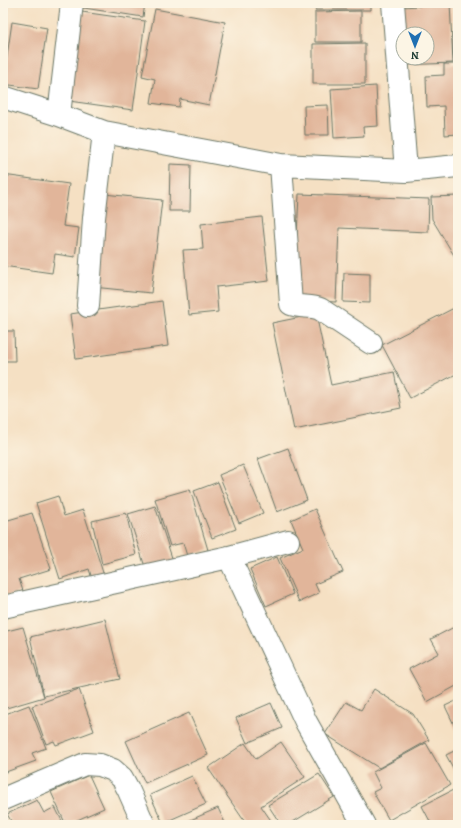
<svg xmlns="http://www.w3.org/2000/svg" width="461" height="828" font-family="Alegreya,serif">
  <style>
    .building { fill: #e1b59a }
    .lines { fill: none; stroke-linecap: round; stroke-linejoin: round }
    .minor-casing { stroke: #6a7666; stroke-width: 24 }
    .minor { stroke: #fff; stroke-width: 22 }
  </style>
  <rect width="100%" height="100%" fill="#fcf5e5"/>
  <filter id="ink" filterUnits="userSpaceOnUse"><feTurbulence type="fractalNoise" baseFrequency=".025" numOctaves="2"/><feDisplacementMap in="SourceGraphic" scale="8" xChannelSelector="R" yChannelSelector="G"/><feConvolveMatrix kernelMatrix="1 2 1 2 8 2 1 2 1" color-interpolation-filters="sRGB"/></filter>
  <filter id="wash" filterUnits="userSpaceOnUse"><feTurbulence type="fractalNoise" baseFrequency=".012" numOctaves="4" result="noise"/><feDisplacementMap in="SourceGraphic" scale="16" xChannelSelector="R" yChannelSelector="G"/><feGaussianBlur stdDeviation="0.9" result="paint"/><feColorMatrix in="noise" values="0 0 0 0 0 0 0 0 0 0 0 0 0 0 0 0 0 1.4 0 .05"/><feComposite in="paint" operator="in"/></filter>
  <g filter="url(#wash)">
    <rect width="100%" height="100%" fill="#f5e0c3"/>
    <g id="blocks">
      <path class="building" d="M77 3H145L143 17 77 7Z
        M315 3H371V10H315Z
        M420 3H450L453 63 403 65V58H427V34H402L401 7 420 6Z
        M155 9 225 22 209 105 180 99 179 107 151 103 155 79 142 76Z
        M361 11V42H315V12Z
        M82 12 145 21 133 110 69 101Z
        M12 22 47 28 38 89 3 84Z
        M453 35H458V59L454 60Z
        M365 43V84H313V44Z
        M444 64H458V134L445 135 444 106 427 107 426 76 444 75Z
        M376 86 378 126 363 127 364 136 334 138 331 89Z
        M328 105 329 135H305L304 106Z
        M170 164 191 165 190 211H169Z
        M3 175 69 184 63 226 79 228 75 257 55 254 52 273 3 266Z
        M104 194 162 200 151 293 93 287Z
        M299 194 429 199 428 232 339 228 336 302 294 300Z
        M458 196V256L455 257 432 219 431 197Z
        M262 217 269 281 216 287 218 312 189 315 183 250 203 249 201 224Z
        M344 273 370 274V303L343 302Z
        M162 301 168 346 76 359 70 314Z
        M458 306V373L410 398 382 345Z
        M316 314 331 385 394 372 401 408 294 430 272 323Z
        M3 331H14L15 361H3Z
        M288 448 307 500 277 512 258 459Z
        M243 465 263 513 239 523 219 475Z
        M218 482 236 529 212 538 194 491Z
        M190 489 208 550 187 556 183 543 170 546 155 499Z
        M58 496 64 516 83 510 105 579 93 582 89 569 60 579 36 503Z
        M155 506 174 564 147 573 128 514Z
        M315 509 343 572 315 584 319 593 299 602 280 558 303 548 291 520Z
        M32 513 51 569 19 579 23 591 3 597V515L5 521Z
        M126 513 136 555 102 564 92 521Z
        M277 557 293 594 266 606 250 569Z
        M105 619 120 679 44 696 30 637Z
        M458 625V685L427 702 409 669 439 653 431 639Z
        M23 627 44 697 3 709V632Z
        M79 689 94 731 56 745 54 741 46 744 32 706Z
        M374 689 413 714 429 740 379 768 325 734 346 702 361 710Z
        M458 700V733L445 706Z
        M271 703 282 728 247 743 236 718Z
        M29 705 46 748 32 753 36 761 3 773V715Z
        M189 713 208 755 145 783 126 741Z
        M281 742 305 777 261 806 272 822 267 825H247L208 768 245 743 256 759Z
        M426 743 450 785 389 820 373 792 381 788 373 772Z
        M458 749V777L446 755Z
        M319 774 334 797 288 825H281L268 805Z
        M89 775 104 808 66 825 51 792Z
        M192 776 206 804 163 823 150 795Z
        M457 788 458 790V825H432L422 806Z
        M37 800 44 813 55 807 64 825H3L11 821 7 814Z
        M218 808 226 825H179Z"/>
    </g>
  </g>
  <g filter="url(#ink)">
    <use href="#blocks" fill-opacity="0" stroke="#6a7666" stroke-width="1"/>
    <g class="lines">
      <defs>
        <path id="minor" d="M393 3 406 171
          M3 97 59 115 104 132 281 165 406 171 458 166
          M59 115 72 3
          M281 165 291 304C300 308 311 305 320 309L371 343
          M88 306 94 218 104 132
          M229 557 306 722 364 825
          M3 607 229 557 288 541
          M3 799 85 764 100 765 113 770 122 778 128 789 144 825"/>
      </defs>
      <use href="#minor" class="minor-casing"/>
      <use href="#minor" class="minor"/>
    </g>
  </g>
  <rect width="461" height="828" fill="none" stroke="#fcf5e5" stroke-width="16"/>
  <g transform="translate(415 46) rotate(180)"><circle r="19" fill="#fcf5e5" stroke="#a4ab9e"/>
  <path d="M0-3L7 15L0 10L-7 15Z" fill="#1f6fb2"/>
  <text y="-6" font-size="11" font-weight="bold" text-anchor="middle" fill="#1f3d34">N</text>
  </g>
</svg>
